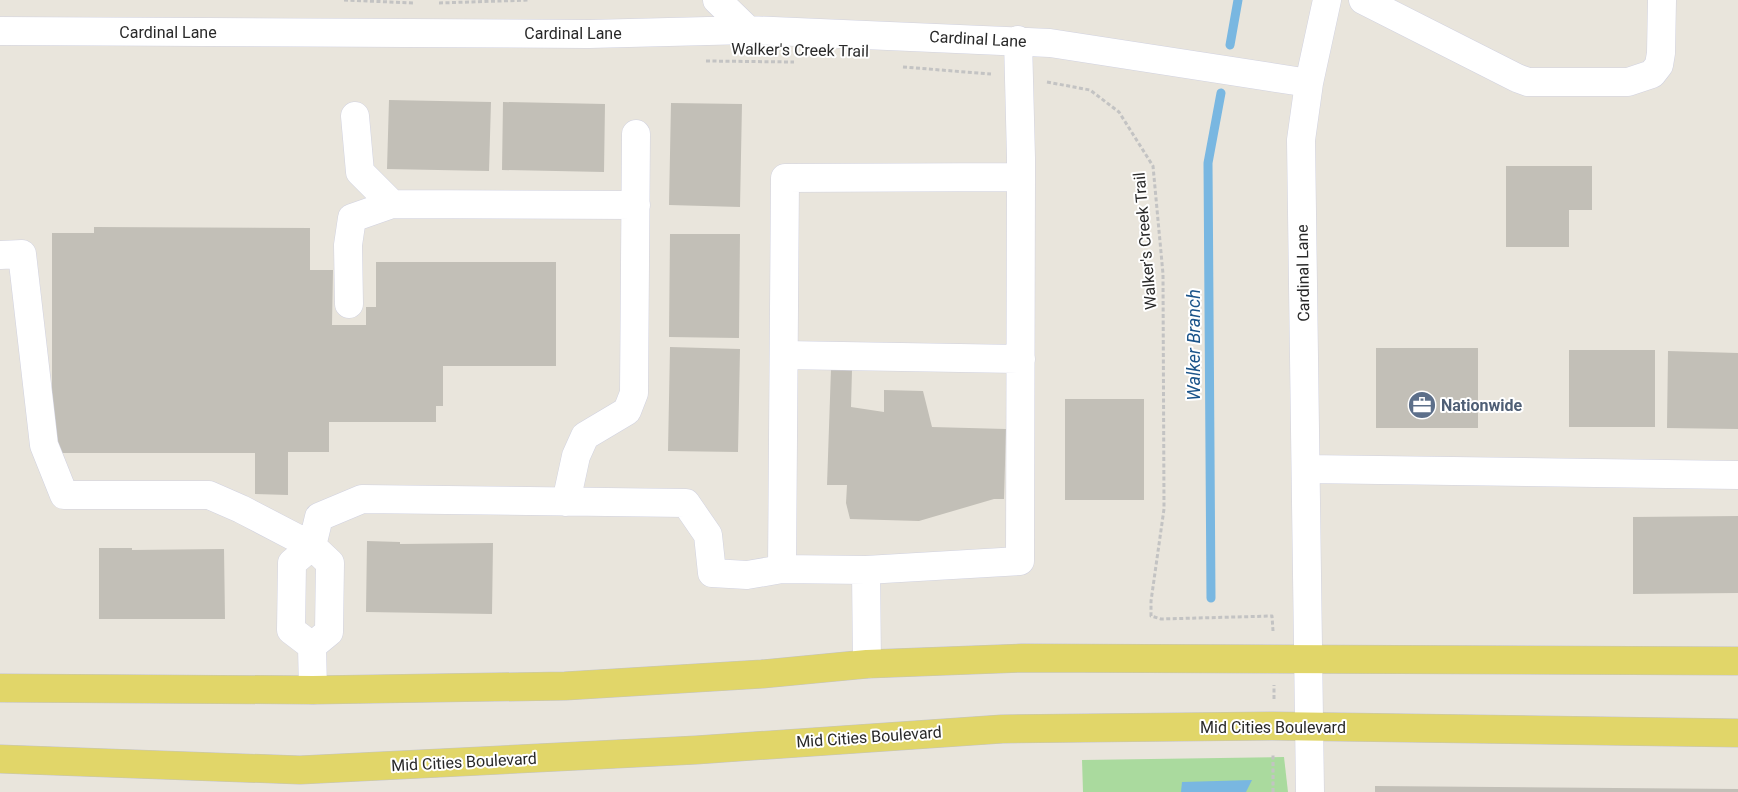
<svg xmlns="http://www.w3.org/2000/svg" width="1738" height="792" font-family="Roboto,sans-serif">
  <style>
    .green { fill: #aada9e }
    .water { fill: #79b7e1 }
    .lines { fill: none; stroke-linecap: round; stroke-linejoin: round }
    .stream { stroke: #79b7e1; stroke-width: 9 }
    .building { fill: #c2bfb7 }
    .minor-casing { stroke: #d1d2e0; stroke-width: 29 }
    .major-casing { stroke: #c3c3c3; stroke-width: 29 }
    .path { stroke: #c3c3c3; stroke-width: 3; stroke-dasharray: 4 2.5; stroke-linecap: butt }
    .minor { stroke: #fff; stroke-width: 28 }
    .major { stroke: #e1d669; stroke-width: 28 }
    .labels { text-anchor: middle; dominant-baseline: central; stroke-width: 4; stroke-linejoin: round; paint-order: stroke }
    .street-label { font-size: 16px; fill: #292929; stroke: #fff }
    .service-label { font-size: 16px; font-weight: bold; fill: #4e5e75; stroke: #fff; text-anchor: start }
    .water-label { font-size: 18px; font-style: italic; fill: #1b548a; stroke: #fff }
  </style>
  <rect width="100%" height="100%" fill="#e9e5dc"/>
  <path class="green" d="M1284 757 1288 792H1083L1082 760Z"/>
  <path class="water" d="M1252 780 1246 792H1181L1182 782Z"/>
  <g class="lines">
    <path class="stream" d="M1230 45 1238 0
      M1211 598 1208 163 1221 93"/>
  </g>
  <path class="building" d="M389 100 491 102 489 171 387 169Z
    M503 102 605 104 604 172 502 170Z
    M671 103 742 104 740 207 669 205Z
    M1506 166H1592V210H1569V247H1506Z
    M94 227 310 228V270H333L332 325H366V307H376V262H556V366H443V406H436V422H329V452H288V495L255 494V453H52V233H94Z
    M670 234H740L739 338 669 337Z
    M670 347 740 349 738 452 668 451Z
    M1376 348H1478V428H1376Z
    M1569 350H1655V427H1569Z
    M1668 351 1738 353V429L1667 428Z
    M831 369 852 370 851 407 884 412V390L923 391 932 427 1006 429 1004 499H994L919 521 850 519 846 503 847 485H827Z
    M1065 399H1144V500H1065Z
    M1738 516V593L1633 594V517Z
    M367 541 400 542V544L493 543 492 614 366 612Z
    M99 548H132V550L224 549 225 619H99Z
    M1375 786 1738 789V792H1375Z"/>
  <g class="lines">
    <defs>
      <path id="minor" d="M717 0 748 30
        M1363 0 1517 78 1528 82H1628L1652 74 1659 65 1661 53 1662 0
        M0 31 589 34 748 30 1050 43 1309 83
        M1018 40 1021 158V177L1020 561 866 570 782 569 785 178 1021 177
        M355 116 360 172 392 204
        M0 255 22 254 44 445 64 495H209L241 509 312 546 319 517 362 499 686 503 708 535 712 573 747 575 782 569
        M349 304 348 245 352 218 392 204 636 205
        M784 355 1021 359
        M1306 469 1738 475
        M566 502 576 456 585 436 627 411 634 393 636 134
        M866 570 867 664
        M312 646 329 632 330 563 312 546 292 563 291 630 312 646 313 690
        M1310 792 1301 140 1309 83 1327 0"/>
      <path id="major" d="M0 688 313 690 565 686 762 674 867 664 1022 658 1738 661
        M0 759 300 770 696 750 1002 729 1273 726 1738 733"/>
    </defs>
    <use href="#minor" class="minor-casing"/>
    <use href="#major" class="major-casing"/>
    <path class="path" d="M344 0 413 3
      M439 3 530 0
      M706 61 794 62
      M903 67 991 74
      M1047 82 1090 90 1119 112 1153 166 1163 274 1164 509 1151 601V616L1161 619 1272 616 1273 631
      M1274 699V685
      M1273 792V753"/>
    <use href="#minor" class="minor"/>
    <use href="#major" class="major"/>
  </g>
  <defs>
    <symbol id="office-disc" viewBox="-11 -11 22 22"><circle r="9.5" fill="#5c6f8a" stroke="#fff"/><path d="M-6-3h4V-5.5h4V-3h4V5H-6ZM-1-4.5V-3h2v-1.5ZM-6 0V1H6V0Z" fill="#fff"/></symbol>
  </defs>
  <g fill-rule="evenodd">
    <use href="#office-disc" x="1406" y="389" width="32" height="32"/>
  </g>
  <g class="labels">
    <g class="street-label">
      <text x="168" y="32">Cardinal Lane</text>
      <text x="573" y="33">Cardinal Lane</text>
      <text transform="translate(978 39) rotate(3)">Cardinal Lane</text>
      <text transform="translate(800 50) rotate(1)">Walker's Creek Trail</text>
      <text transform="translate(1145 241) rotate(-95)">Walker's Creek Trail</text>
      <text transform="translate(1303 273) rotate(-91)">Cardinal Lane</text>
      <text x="1273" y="727">Mid Cities Boulevard</text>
      <text transform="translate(869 737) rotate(-4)">Mid Cities Boulevard</text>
      <text transform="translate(464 762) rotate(-3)">Mid Cities Boulevard</text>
    </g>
    <g class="service-label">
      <text x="1441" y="405">Nationwide</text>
    </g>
    <g class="water-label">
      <text transform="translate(1193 345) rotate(-90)">Walker Branch</text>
    </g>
  </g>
</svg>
